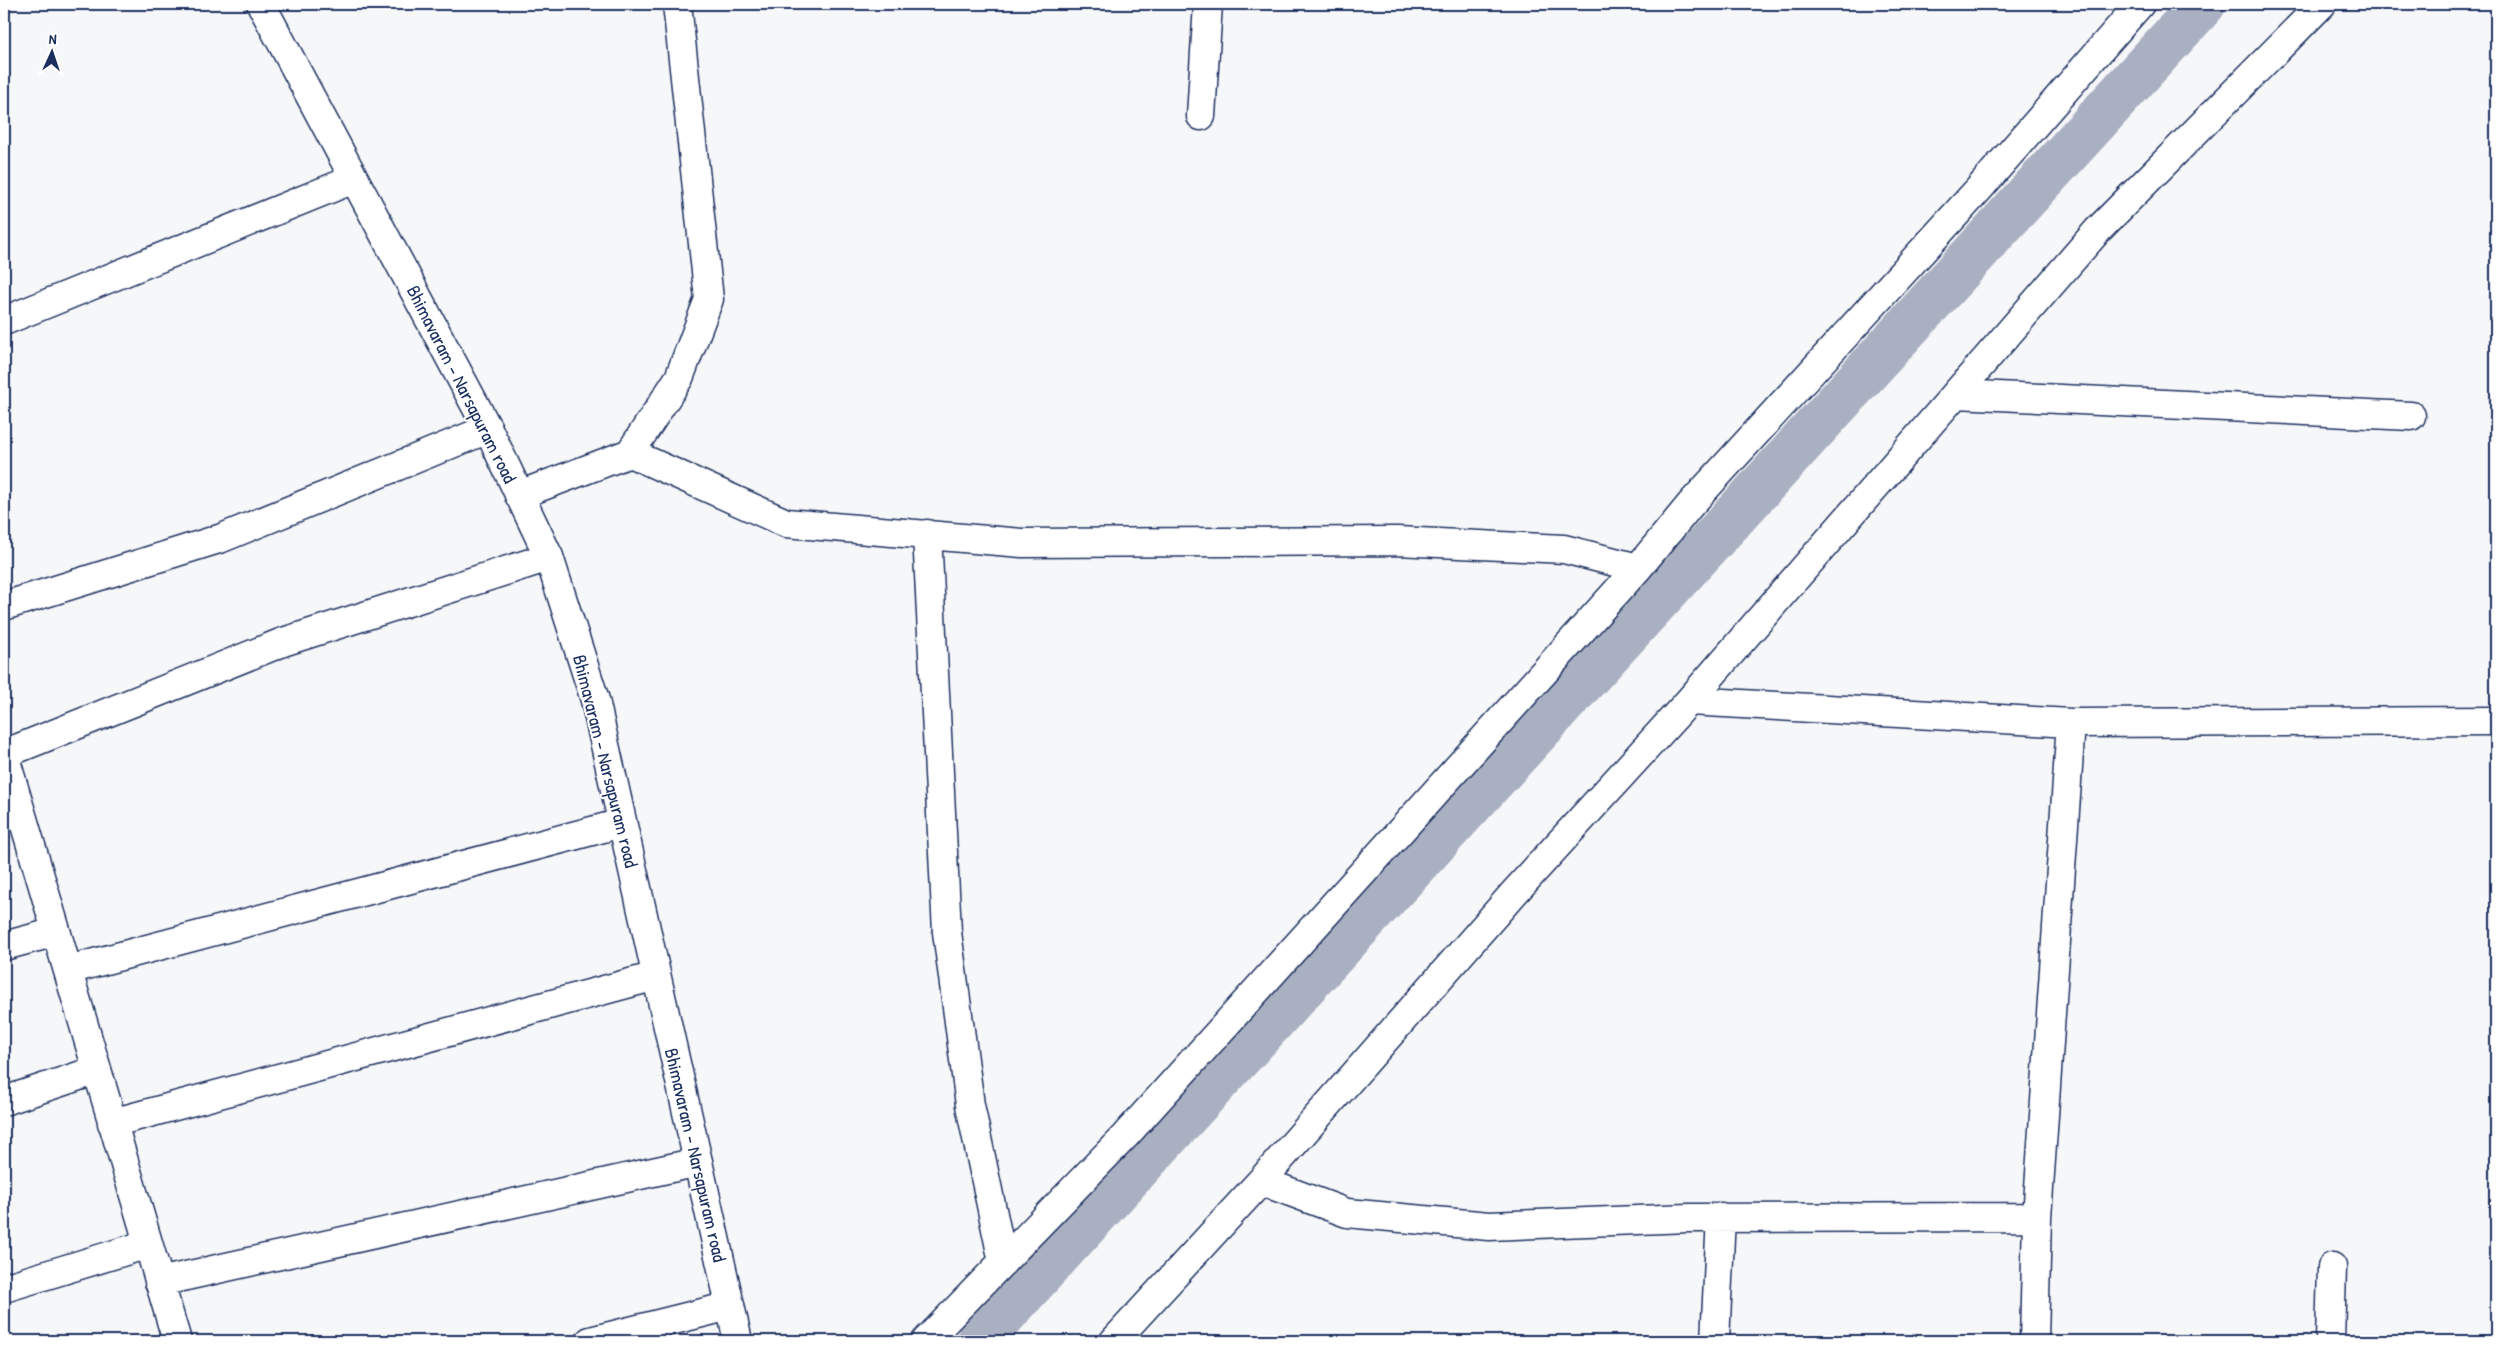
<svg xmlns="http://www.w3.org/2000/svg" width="2500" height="1345" font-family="'Patrick Hand',sans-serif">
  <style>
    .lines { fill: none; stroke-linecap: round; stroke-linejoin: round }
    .canal { stroke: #a9b0c1; stroke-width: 46 }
    .minor-casing { stroke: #1b2f5e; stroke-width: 31 }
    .major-casing { stroke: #1b2f5e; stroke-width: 31 }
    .minor { stroke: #fff; stroke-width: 28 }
    .major { stroke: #fff; stroke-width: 28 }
    .labels { text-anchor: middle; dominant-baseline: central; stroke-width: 4; stroke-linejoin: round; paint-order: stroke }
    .street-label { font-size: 19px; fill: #1b2f5e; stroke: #fff }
  </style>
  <rect width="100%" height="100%" fill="#f6f7f9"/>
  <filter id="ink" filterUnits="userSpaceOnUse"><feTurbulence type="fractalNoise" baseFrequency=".02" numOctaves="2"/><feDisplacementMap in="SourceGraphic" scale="10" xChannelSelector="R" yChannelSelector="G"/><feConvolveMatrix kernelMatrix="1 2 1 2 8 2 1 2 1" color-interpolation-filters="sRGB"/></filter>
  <g filter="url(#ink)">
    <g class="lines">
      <path class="canal" d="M979 1341 2203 4"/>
      <defs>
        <path id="minor" d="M1201 116 1208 4
          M4 321 354 179
          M1956 394 2411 416
          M630 453 786 523 1022 543 1397 541 1564 549 1638 568
          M519 495 630 453 679 378 709 299 677 4
          M927 534 947 932 970 1105 1003 1262
          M4 606 222 538 488 429
          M1689 701 2071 723 2496 721
          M4 754 177 1341
          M4 754 283 642 549 557
          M4 946 56 932
          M68 970 622 823
          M4 1101 97 1070
          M112 1123 656 976
          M1261 1181 1347 1213 1489 1226 1688 1218 2037 1217
          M159 1282 698 1162
          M4 1288 148 1244
          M590 1341 730 1306
          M926 1341 1125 1136 1638 568 1691 504 1978 190 2140 4
          M1114 1341 1261 1181 1513 894 1689 701 2098 230 2322 4
          M1715 1341 1721 1217
          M2034 1341 2037 1217 2071 723
          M2330 1341 2332 1267"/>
        <path id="major" d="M261 4 488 429 549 557 595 700 738 1341"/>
      </defs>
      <use href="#minor" class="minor-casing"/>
      <use href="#major" class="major-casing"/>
      <use href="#minor" class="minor"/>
      <use href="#major" class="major"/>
    </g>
  </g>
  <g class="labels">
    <g class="street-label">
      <text transform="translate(462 384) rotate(63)">Bhimavaram - Narsapuram road</text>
      <text transform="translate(606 761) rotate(76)">Bhimavaram - Narsapuram road</text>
      <text transform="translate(696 1155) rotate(77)">Bhimavaram - Narsapuram road</text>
    </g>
  </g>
  <rect width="2500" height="1345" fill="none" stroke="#fff" stroke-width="20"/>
  <rect x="10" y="10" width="2480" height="1325" fill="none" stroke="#1b2f5e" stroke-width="2" filter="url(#ink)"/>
  <g transform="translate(52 52) rotate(3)" stroke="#ffffff" stroke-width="4" paint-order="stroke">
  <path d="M0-4L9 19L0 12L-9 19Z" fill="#1b2f5e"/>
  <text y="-8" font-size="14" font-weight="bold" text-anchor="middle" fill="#1b2f5e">N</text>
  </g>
</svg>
